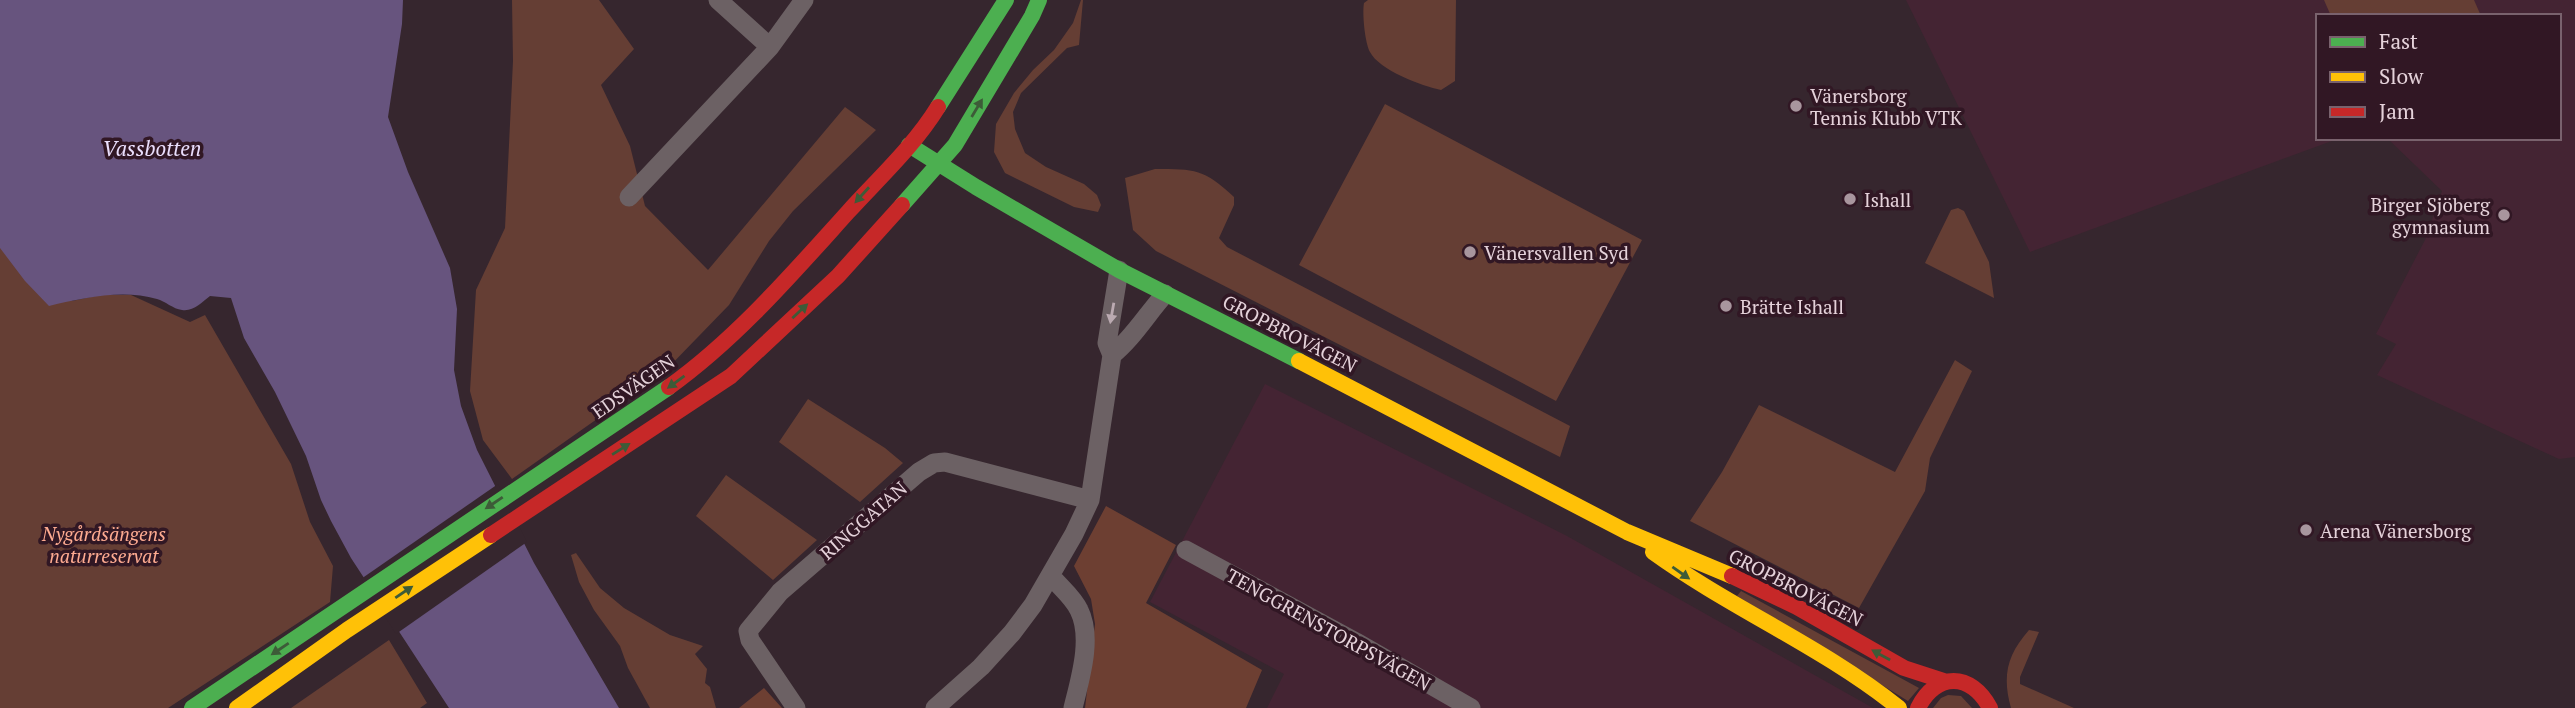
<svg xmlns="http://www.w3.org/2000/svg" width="2575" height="708" font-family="'PT Serif',serif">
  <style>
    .built { fill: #442433 }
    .green { fill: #653e34 }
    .forest { fill: #6d3f32 }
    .water { fill: #67547e }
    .pier { fill: #36262e }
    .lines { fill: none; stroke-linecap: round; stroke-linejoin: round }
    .street { stroke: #6c6164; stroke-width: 19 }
    .fast { stroke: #4caf50; stroke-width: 16 }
    .slow { stroke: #ffc107; stroke-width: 16 }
    .jam { stroke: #c62828; stroke-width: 16 }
    .oneway { fill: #3d5b38 }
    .oneway2 { fill: #bbaab1 }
    .poi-dot { fill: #a8969e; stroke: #311724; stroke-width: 2.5 }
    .labels { text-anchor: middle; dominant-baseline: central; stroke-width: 7; stroke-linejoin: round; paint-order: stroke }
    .poi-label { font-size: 19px; fill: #e5d2da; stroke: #311724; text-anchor: start }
    .street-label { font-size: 19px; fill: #e5d2da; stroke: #311724 }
    .park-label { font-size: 19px; font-style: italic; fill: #feab91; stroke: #311724 }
    .water-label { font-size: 21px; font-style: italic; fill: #eadefc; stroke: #311724 }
  </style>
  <rect width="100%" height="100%" fill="#36262e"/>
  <path class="built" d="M1906 0H2575V457L2559 459 2377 375 2396 344 2376 334 2425 240 2442 191 2387 138H2559V16H2318V138H2340L2030 252Z
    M1265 384 1567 536 1873 708H1267L1284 674 1150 602Z"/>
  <path class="green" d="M512 0H599L634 49 601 85 630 146 645 206 708 270 845 107 876 130 793 211 769 241 729 305 665 371 512 479 483 440 470 391 476 290 505 228 513 61Z
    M1081 0H1083L1079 45 1067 48 1021 93 1013 112 1015 129 1025 153 1046 167 1084 184 1097 195 1101 205 1098 212 1074 207 1005 173 994 152 996 124 1014 93 1033 70 1054 50 1073 23Z
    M1368 0H1456L1455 81 1441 90C1422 86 1379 70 1370 52 1365 43 1362 13 1364 3Z
    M2324 0H2474L2481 16H2331Z
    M1385 104 1642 240 1556 401 1299 265Z
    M1155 169C1195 169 1204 169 1234 197V205L1219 238 1227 247 1570 426 1560 457 1156 251 1133 230 1125 178Z
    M0 187 72 301 100 295H131L190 322 205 315 291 464 310 522 333 566 330 602 168 708H0Z
    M1958 208 1964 211 1989 262 1994 298 1925 263 1951 210Z
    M1955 360 1972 371 1930 458 1925 491 1859 608 1690 521 1722 472 1759 405 1895 472Z
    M808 399 885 448 903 463 860 502 779 442Z
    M726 475 817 540 773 580 696 516Z
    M576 553 600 588 624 608 670 635 703 646 695 654 707 669 705 683 710 687 716 708H650L628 668 620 646 594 610 579 582 571 555Z
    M1741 591 1919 688 1908 701 1737 596Z
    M2029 630 2039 632 2020 677V684L2074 708H2011C2002 676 2007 655 2029 630Z
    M389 640 427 703 420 708H291Z
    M1948 695 1961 696 1972 708H1933L1941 698Z"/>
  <path class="forest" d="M1106 506 1176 545 1146 603 1262 670 1246 708H1085L1095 624 1091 599 1074 566Z
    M764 688 782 708H739Z"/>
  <path class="water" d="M0 0H403L402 24 388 117 408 172 450 268 457 309 454 370 461 406 477 450 534 563 619 708H449L351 558 331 521 321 500 306 456 275 392 244 338 231 298 210 296C202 302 193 312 182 310 173 309 165 301 157 299 122 289 83 298 49 306L25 281 0 248Z"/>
  <path class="pier" d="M498 484 527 542 396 634 361 579Z"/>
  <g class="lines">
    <path class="street" d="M718 0 770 47
      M629 197 770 47 804 0
      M1112 355C1133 338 1147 314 1165 294
      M1186 550 1356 642 1471 708
      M1051 576C1060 587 1073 597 1079 610 1093 638 1080 679 1073 708
      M796 708 750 640 748 631 780 592 919 472 934 463 945 462 1090 500
      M935 708 981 667 1012 633 1033 605 1074 534 1090 500 1112 355 1107 343 1119 270"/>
    <path class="fast" d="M938 107 1006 0
      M909 145 976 187 1119 270 1299 361
      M902 205 955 145 1032 16 1039 0
      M192 708 669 387"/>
    <path class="slow" d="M1299 361 1627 532 1732 576
      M1653 552C1732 609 1823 647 1899 708
      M237 708 347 630 491 535"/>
    <path class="jam" d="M669 387C737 338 792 274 848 212 878 179 914 146 938 107
      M491 535 731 376 838 276 902 205
      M1732 576 1797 607 1904 668 1944 681
      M1918 708C1936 672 1971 672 1990 708"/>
  </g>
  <defs><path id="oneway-solid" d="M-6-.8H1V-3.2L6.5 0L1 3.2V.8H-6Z" transform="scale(1.75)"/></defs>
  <g class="oneway">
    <use href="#oneway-solid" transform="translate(977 108) rotate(-59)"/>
    <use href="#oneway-solid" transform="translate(862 195) rotate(132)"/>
    <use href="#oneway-solid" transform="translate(800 311) rotate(-43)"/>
    <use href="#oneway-solid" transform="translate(676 382) rotate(144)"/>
    <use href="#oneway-solid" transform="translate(621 449) rotate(-32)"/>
    <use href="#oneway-solid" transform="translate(494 503) rotate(146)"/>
    <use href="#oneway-solid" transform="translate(1681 573) rotate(35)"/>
    <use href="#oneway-solid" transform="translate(404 592) rotate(-34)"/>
    <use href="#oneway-solid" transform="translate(280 649) rotate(146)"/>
    <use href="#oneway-solid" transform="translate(1881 655) rotate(-151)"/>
  </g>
  <use class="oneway2" href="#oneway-solid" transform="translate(1112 313) rotate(100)"/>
  <g class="poi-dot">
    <circle cx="1796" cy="106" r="7"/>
    <circle cx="1850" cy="199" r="7"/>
    <circle cx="2504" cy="215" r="7"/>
    <circle cx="1470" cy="252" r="7"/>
    <circle cx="1726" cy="306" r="7"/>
    <circle cx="2306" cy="530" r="7"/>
  </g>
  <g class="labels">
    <g class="poi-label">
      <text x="1810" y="95">Vänersborg<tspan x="1810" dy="22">Tennis Klubb VTK</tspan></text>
      <text x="1864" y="199">Ishall</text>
      <text x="2490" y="204" text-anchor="end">Birger Sjöberg<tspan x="2490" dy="22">gymnasium</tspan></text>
      <text x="1484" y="252">Vänersvallen Syd</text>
      <text x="1740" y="306">Brätte Ishall</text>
      <text x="2320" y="530">Arena Vänersborg</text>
    </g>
    <g class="street-label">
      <text transform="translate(1290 333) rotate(27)">GROPBROVÄGEN</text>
      <text transform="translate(633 386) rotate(-35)">EDSVÄGEN</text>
      <text transform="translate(863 520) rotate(-41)">RINGGATAN</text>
      <text transform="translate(1796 587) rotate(27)">GROPBROVÄGEN</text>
      <text transform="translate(1329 629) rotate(29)">TENGGRENSTORPSVÄGEN</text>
    </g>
    <g class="park-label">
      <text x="104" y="533">Nygårdsängens<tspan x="104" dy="22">naturreservat</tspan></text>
    </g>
    <g class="water-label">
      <text x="152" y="148">Vassbotten</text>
    </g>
  </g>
  <rect x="2316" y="14" width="245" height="126" fill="#311724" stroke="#79626d" stroke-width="2"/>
  <rect x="2330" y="37" width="35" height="10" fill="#4caf50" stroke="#79626d" stroke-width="2"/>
  <text x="2379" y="49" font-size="21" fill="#e5d2da">Fast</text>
  <rect x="2330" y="72" width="35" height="10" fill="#ffc107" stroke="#79626d" stroke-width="2"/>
  <text x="2379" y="84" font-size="21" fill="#e5d2da">Slow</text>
  <rect x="2330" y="107" width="35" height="10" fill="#c62828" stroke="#79626d" stroke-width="2"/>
  <text x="2379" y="119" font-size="21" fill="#e5d2da">Jam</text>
</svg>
